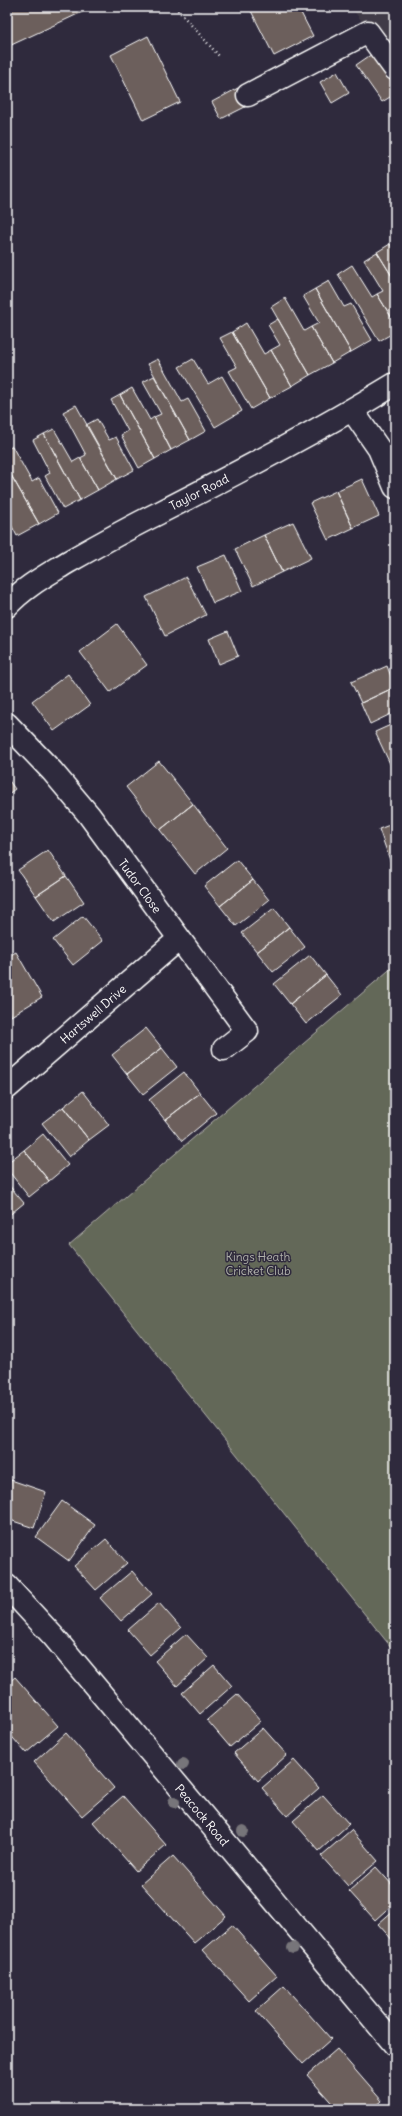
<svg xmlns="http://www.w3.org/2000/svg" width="402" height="2116" font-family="Delius,sans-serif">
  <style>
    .built { fill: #413a46 }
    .green { fill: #646759; stroke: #b2b3ac }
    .building { fill: #6c5f5b; stroke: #fff }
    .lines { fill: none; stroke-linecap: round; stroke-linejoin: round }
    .minor-casing { stroke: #fff; stroke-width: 25 }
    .path { stroke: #fff; stroke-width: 2.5; stroke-dasharray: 1 3; stroke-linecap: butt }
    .minor { stroke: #2f2a3d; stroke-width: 22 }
    .tree { fill: #77757a }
    .labels { text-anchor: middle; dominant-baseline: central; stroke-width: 3; stroke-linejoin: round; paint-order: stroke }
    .street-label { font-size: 12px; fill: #fff; stroke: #2f2a3d }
    .park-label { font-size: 12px; fill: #b2b3ac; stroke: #2f2a3d }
  </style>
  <rect width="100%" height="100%" fill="#2f2a3d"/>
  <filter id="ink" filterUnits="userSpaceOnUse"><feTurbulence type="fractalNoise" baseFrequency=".025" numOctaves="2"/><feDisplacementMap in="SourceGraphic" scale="8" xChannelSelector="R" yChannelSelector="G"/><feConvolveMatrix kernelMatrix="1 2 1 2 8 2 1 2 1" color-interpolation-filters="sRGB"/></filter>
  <g filter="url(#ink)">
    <path class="built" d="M351 7H395V65Z"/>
    <path class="green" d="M395 965V1652L69 1245Z"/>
    <path class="building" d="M7 7H93L7 47Z
      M249 7H298L313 36 274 56Z
      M148 36 180 102 143 120 111 55Z
      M375 52 395 80V94L382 102 356 65Z
      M337 72 349 93 332 103 320 82Z
      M238 88 247 106 221 119 212 102Z
      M390 244 395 252V281L377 252Z
      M377 252 395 281V323L377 294 383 291 364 260Z
      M352 265 372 297 377 294 395 323V332L379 341 338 274Z
      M329 281 344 307 351 304 372 340 351 352 315 289Z
      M315 289 351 352 332 363 311 327 319 323 303 296Z
      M285 298 304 331 311 327 332 363 310 375 271 307Z
      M278 319 310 375 292 386 271 350 280 345 268 325Z
      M246 323 264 354 271 350 292 386 270 398 232 332Z
      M232 332 270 398 251 409 229 371 237 367 220 338Z
      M158 359 182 402 188 399 206 431 190 440 148 364Z
      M193 359 208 384 222 376 242 411 215 427 179 367Z
      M154 376 190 440 171 450 154 417 161 414 143 382Z
      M132 388 150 420 154 417 171 450 155 459 120 395Z
      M120 395 155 459 139 468 121 435 128 431 111 400Z
      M76 405 117 479 98 490 80 458 86 455 63 412Z
      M97 419 109 440 116 437 134 470 117 479 86 425Z
      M54 429 73 462 80 458 98 490 80 500 44 434Z
      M44 434 80 500 63 509 45 476 50 473 33 440Z
      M12 446 32 482 39 478 58 513 39 524 7 468V449Z
      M7 468 39 524 17 536 7 517Z
      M362 479 379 516 353 528 336 491Z
      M336 491 353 528 328 540 310 503Z
      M293 522 311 558 282 572 264 535Z
      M264 535 282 572 253 586 235 549Z
      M226 555 242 591 213 603 197 567Z
      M186 577 206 615 165 636 146 597Z
      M117 624 147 665 110 692 80 652Z
      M228 631 238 656 219 664 209 639Z
      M387 666 395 687 361 703 351 682Z
      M68 674 90 705 54 731 32 701Z
      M395 687V712L370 724 361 703Z
      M395 723V767L392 768 375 732Z
      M159 761 193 804 160 830 126 787Z
      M7 778 15 789 7 795Z
      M193 804 227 848 195 874 160 830Z
      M395 823V862L391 863 379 829Z
      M48 850 66 876 36 896 18 870Z
      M237 860 253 880 220 906 204 886Z
      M66 876 84 902 54 922 36 896Z
      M253 880 269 900 236 926 220 906Z
      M274 908 289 927 257 952 242 933Z
      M83 916 103 941 73 965 53 940Z
      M289 927 305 947 273 972 257 952Z
      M16 952 42 997 11 1016 7 1009V957Z
      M310 955 326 975 290 1004 274 984Z
      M326 975 342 995 306 1024 290 1004Z
      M146 1028 162 1048 127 1074 112 1055Z
      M162 1048 177 1067 143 1094 127 1074Z
      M184 1072 200 1093 165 1120 149 1100Z
      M83 1091 109 1125 89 1140 63 1107Z
      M200 1093 216 1113 182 1141 165 1120Z
      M63 1107 89 1140 69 1157 42 1123Z
      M43 1134 68 1165 49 1181 24 1150Z
      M24 1150 49 1181 29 1197 7 1169V1163Z
      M7 1183 24 1203 7 1217Z
      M11 1480 46 1492 34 1528 7 1519V1491Z
      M62 1501 95 1525 69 1561 36 1537Z
      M106 1539 127 1563 96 1590 74 1566Z
      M132 1571 152 1594 121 1621 100 1598Z
      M159 1603 181 1628 150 1655 128 1630Z
      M186 1634 208 1658 177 1686 155 1661Z
      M214 1665 232 1686 200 1714 182 1693Z
      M15 1677 58 1726 26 1753 7 1731V1684Z
      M237 1694 261 1721 230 1747 207 1720Z
      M263 1728 287 1755 258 1781 234 1753Z
      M66 1733 114 1788 82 1816 34 1762Z
      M294 1760 319 1788 287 1816 262 1788Z
      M323 1795 349 1824 319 1851 293 1821Z
      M123 1796 166 1845 136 1871 93 1822Z
      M351 1830 378 1861 348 1886 321 1856Z
      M173 1856 226 1916 194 1943 141 1884Z
      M376 1867 395 1888V1902L375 1920 349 1891Z
      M395 1909V1943L378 1924Z
      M232 1925 277 1976 249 2001 203 1950Z
      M284 1986 331 2039 303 2064 256 2011Z
      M337 2049 382 2101 373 2109H337L307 2075Z"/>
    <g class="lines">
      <defs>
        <path id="minor" d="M248 95 368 32 395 69
          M352 410 379 449 395 487
          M7 606C24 587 47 575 68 562 98 545 128 528 159 513 239 472 318 431 395 384
          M7 724 52 771 89 815 247 1031 224 1049
          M7 1088 179 939
          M7 1586 53 1636 395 2045"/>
      </defs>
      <use href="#minor" class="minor-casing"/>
      <path class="path" d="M175 7 220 57"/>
      <use href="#minor" class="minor"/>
    </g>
    <g class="tree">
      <circle cx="183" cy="1764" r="6"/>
      <circle cx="174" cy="1802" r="6"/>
      <circle cx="243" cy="1831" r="6"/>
      <circle cx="293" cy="1948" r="6"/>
    </g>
  </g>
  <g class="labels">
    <g class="street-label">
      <text transform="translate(199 492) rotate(-27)">Taylor Road</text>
      <text transform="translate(140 886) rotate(54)">Tudor Close</text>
      <text transform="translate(93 1014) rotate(-41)">Hartswell Drive</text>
      <text transform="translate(202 1815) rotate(50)">Peacock Road</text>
    </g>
    <g class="park-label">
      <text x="258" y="1256">Kings Heath<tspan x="258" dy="14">Cricket Club</tspan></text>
    </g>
  </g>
  <rect width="402" height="2116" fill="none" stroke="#2f2a3d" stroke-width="24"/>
  <rect x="12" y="12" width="378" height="2092" fill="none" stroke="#fff" stroke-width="1.5" filter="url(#ink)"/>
</svg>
